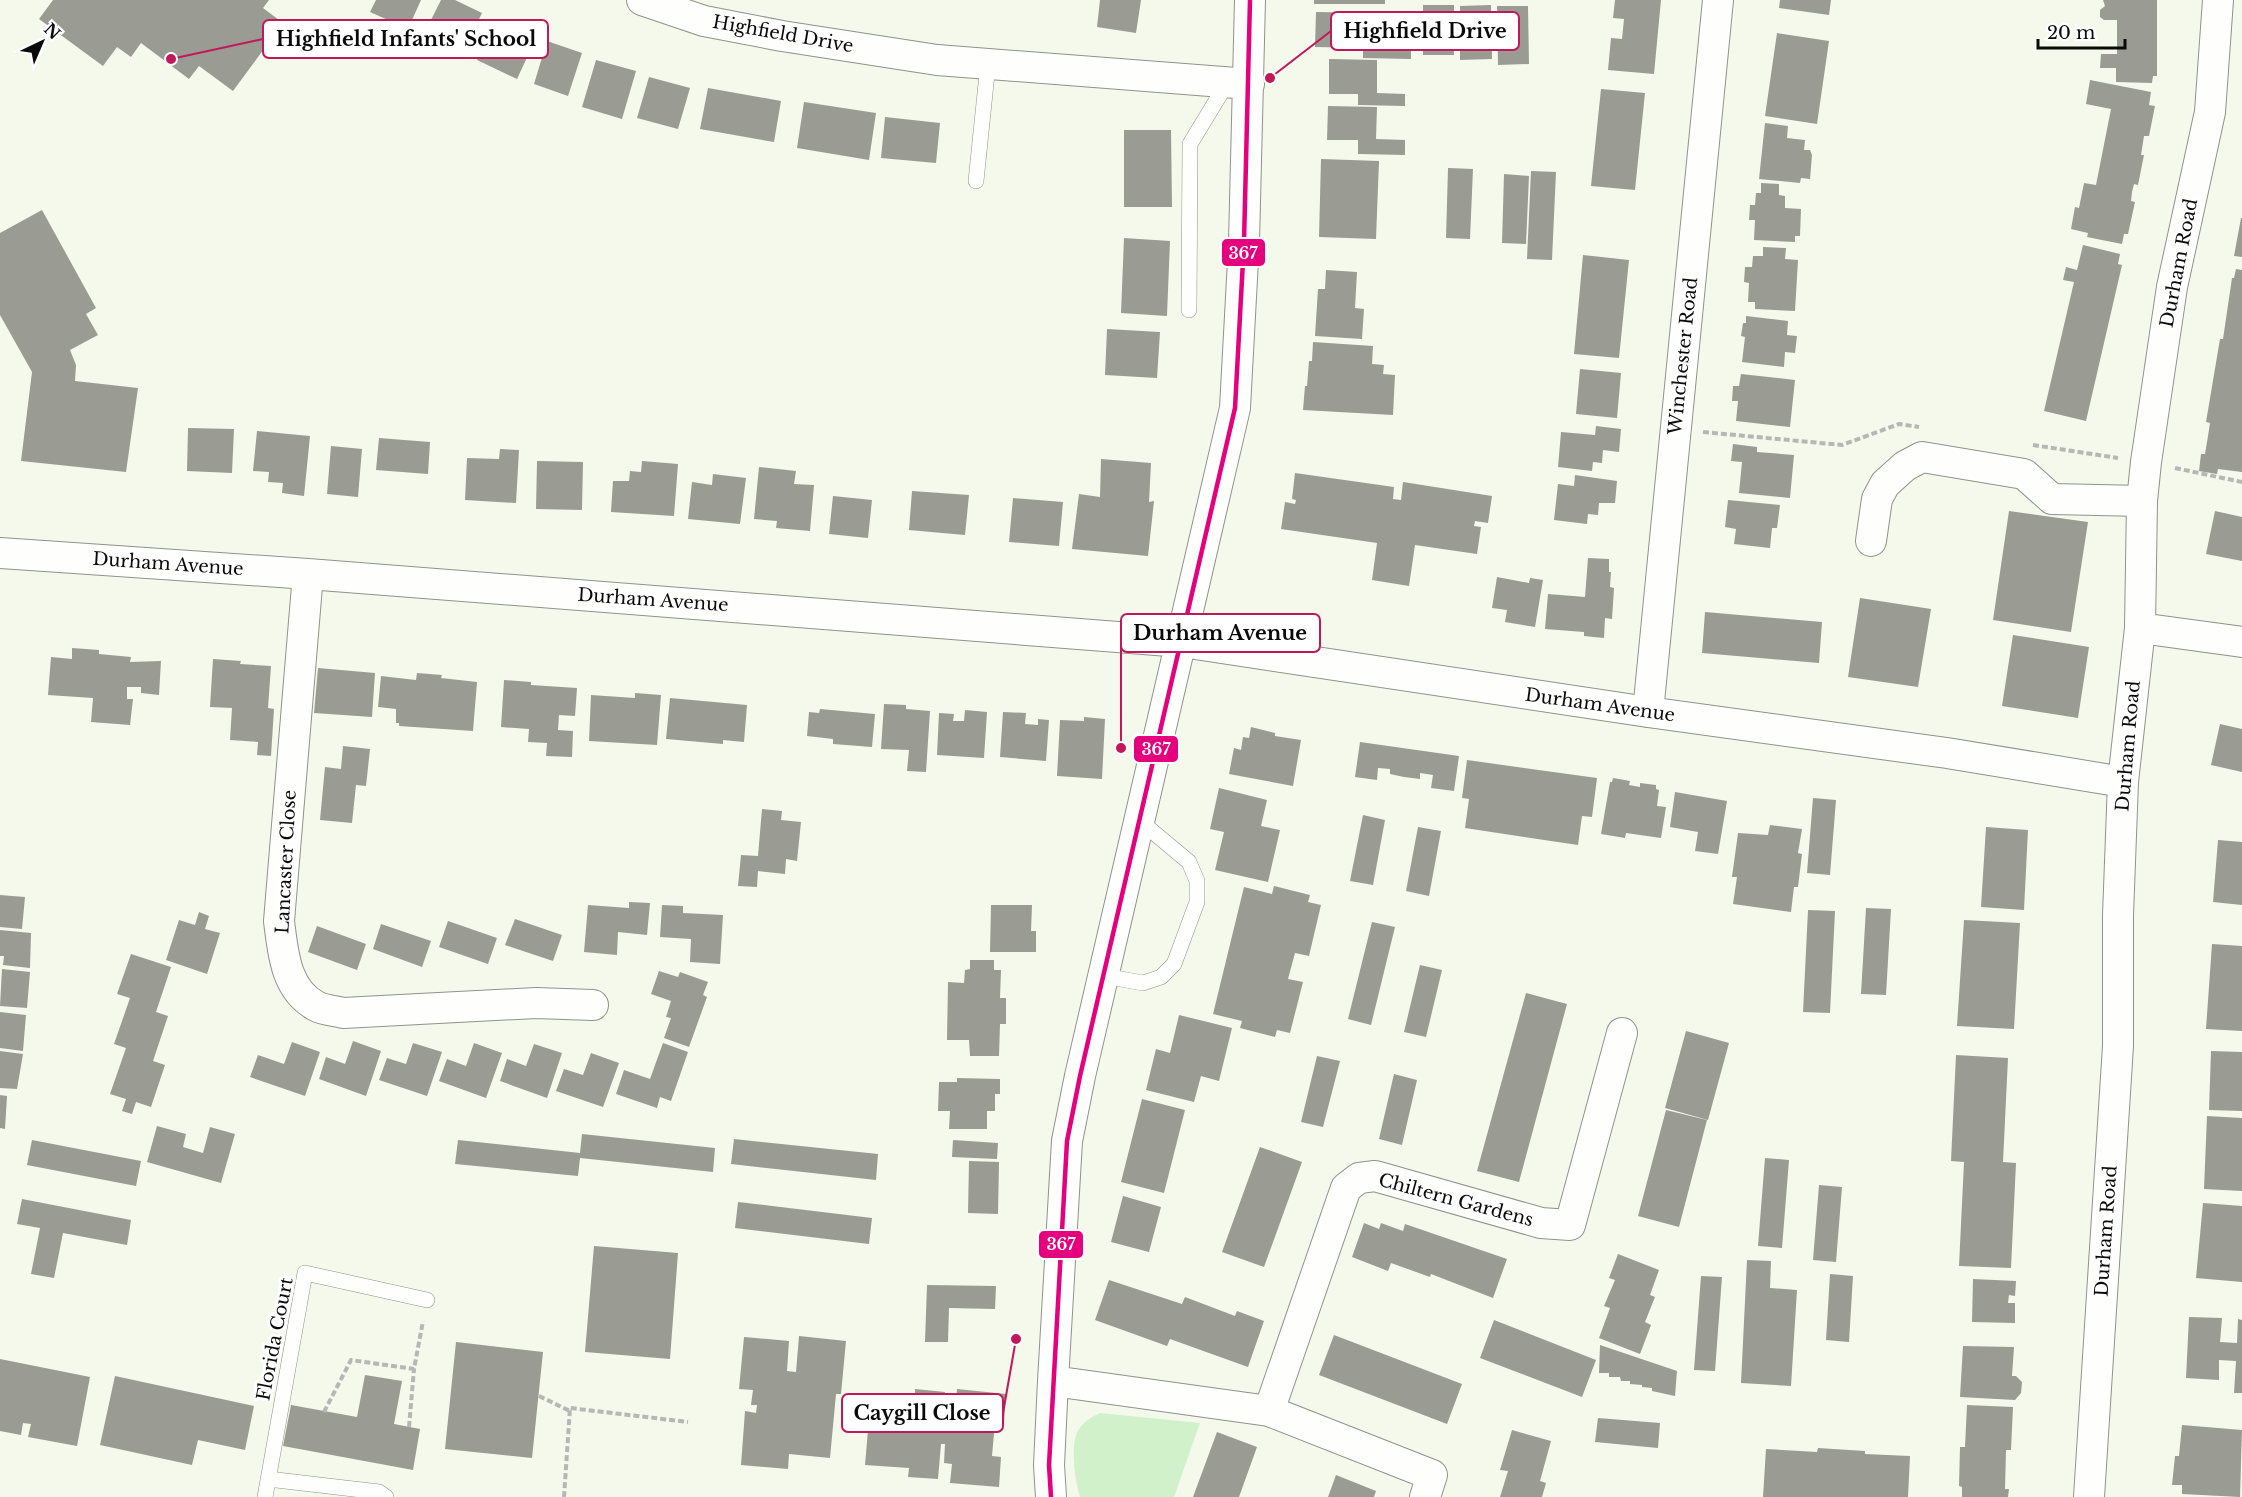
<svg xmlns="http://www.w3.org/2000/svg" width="2242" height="1497" font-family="'Libre Baskerville',serif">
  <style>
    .green { fill: #d0f1ca }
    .building { fill: #9a9b93 }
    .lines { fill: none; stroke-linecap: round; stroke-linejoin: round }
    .lane-casing { stroke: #90928c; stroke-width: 16 }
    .street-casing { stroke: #90928c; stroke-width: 32 }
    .path { stroke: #b6b7b5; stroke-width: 4; stroke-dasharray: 6 3; stroke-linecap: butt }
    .lane { stroke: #fefefc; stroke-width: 15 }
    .street { stroke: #fefefc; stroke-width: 30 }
    .bus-1-casing { stroke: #fff; stroke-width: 9 }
    .bus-1 { stroke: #e5007d; stroke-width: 4.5 }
    .labels { text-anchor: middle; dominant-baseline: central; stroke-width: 6; stroke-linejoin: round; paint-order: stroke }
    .street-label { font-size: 18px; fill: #0a0a0a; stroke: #fff }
    .leader { fill: none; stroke: #c2185b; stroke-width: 2 }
    .callout-dot { fill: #c2185b; stroke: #fff; stroke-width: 2 }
    .callout { fill: #fff; stroke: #c2185b; stroke-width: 2 }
    .callout-label { font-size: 20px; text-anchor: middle; font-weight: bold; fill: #0a0a0a }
    .line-badge { stroke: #fff; stroke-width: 2 }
    .badge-label { font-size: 16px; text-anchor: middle; font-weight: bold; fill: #fff }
  </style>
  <rect width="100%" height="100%" fill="#f5f9ec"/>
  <path class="green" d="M1100 1413 1200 1423 1174 1497H1080C1075 1482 1071 1450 1076 1435 1080 1424 1091 1417 1100 1413Z"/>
  <path class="building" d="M53 0H269L263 8 283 23 233 91 199 66 189 79 141 43 131 57 117 47 103 66 39 19Z
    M376 0H421L408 29 370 12Z
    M441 0H455L482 13 462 54 423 36Z
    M1100 0H1141L1136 33 1097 27Z
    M1314 0H1385V4H1314Z
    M1615 0H1661L1654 74 1608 70 1611 38 1622 39 1624 19 1613 18Z
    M1780 0H1831L1829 15 1779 8Z
    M2103 0H2157V76H2153L2152 83 2116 82V68H2100L2101 54H2117V20H2104L2100 17V10L2105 6Z
    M1423 5H1454V55H1423Z
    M1491 5 1492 59 1460 60V6Z
    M1497 6H1528L1529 64 1498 65Z
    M1316 12 1372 13V46L1411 47V59L1363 58V48L1315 47Z
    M496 20 536 38 517 79 477 60Z
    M1777 33 1829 41 1817 124 1765 116Z
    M547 41 582 53 568 96 534 84Z
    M1329 59 1377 60V93L1405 94V106L1358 105V94H1329Z
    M596 60 636 71 622 119 582 107Z
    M649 77 690 88 678 129 637 118Z
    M2090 80 2151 92 2149 105 2155 106 2149 136H2144L2141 155H2144L2138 185 2134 184 2132 192 2131 201 2135 202 2128 234H2124L2122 244 2087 237 2088 233 2071 229 2075 207 2079 208 2084 183 2096 185 2111 109 2086 104Z
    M708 88 781 101 774 142 700 129Z
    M1601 89 1645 93 1635 190 1591 186Z
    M804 102 876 113 869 160 797 148Z
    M1328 106 1377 107 1376 139 1405 140V155L1358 154V140H1327Z
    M885 117 940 123 936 163 881 158Z
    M1765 123 1788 126 1787 138 1805 140 1804 150H1810L1812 155 1810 179 1801 178 1800 183 1759 179Z
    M1124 130H1171L1172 207H1124Z
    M1321 159 1379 161 1376 239 1319 237Z
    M1448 168 1473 169 1470 239 1446 238Z
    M1531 171 1556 172 1552 260 1527 259Z
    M1504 174 1529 176 1526 244 1502 243Z
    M1761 183 1779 184V195L1785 196V208L1801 209 1800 236H1795V242L1754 240 1755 220H1749L1750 205H1755L1756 193H1761Z
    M42 210 96 308 86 314 98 335 70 350 76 365 75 381 138 388 126 472 21 461 32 372 0 315V233Z
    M2241 218H2242V257L2234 256Z
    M1124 238 1170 241 1167 316 1121 313Z
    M2083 245 2120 254 2118 264 2122 265 2086 421 2044 411 2074 282 2063 280 2066 267 2077 270Z
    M1763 247 1786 248 1785 259 1798 260 1795 311 1755 309V302H1748L1749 283 1744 282 1745 267H1752L1753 256H1763Z
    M1583 255 1629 260 1619 358 1574 354Z
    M2236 269 2242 270V472L2218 469 2217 474 2199 471 2201 454H2205L2208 436 2210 423 2206 422 2220 339H2223L2232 278H2234Z
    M1326 270 1357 272 1355 308 1364 309 1362 339 1315 336 1318 289H1325Z
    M1746 316 1788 321 1787 335 1797 336 1795 353 1785 352 1784 367 1742 362 1745 337 1741 336 1743 323H1746Z
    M1107 329 1160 332 1157 378 1105 375Z
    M1313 342 1373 346 1372 364 1384 365 1383 374 1395 375 1393 415 1303 410 1305 386H1307L1309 361H1312Z
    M1580 369 1621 373 1617 418 1576 414Z
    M1741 374 1795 380 1790 427 1736 421 1738 401H1732L1733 386H1739Z
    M1596 426 1621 429 1619 452 1603 450 1602 463 1593 462 1592 471 1558 467 1561 432 1595 435Z
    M188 428 234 429 232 473 187 471Z
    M257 431 310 436 304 496 282 493 283 483 268 482 269 472 253 471Z
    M379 438 430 442 428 474 376 470Z
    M1733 444 1757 447V452L1794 455 1790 498 1739 493 1742 462 1731 461Z
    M331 446 362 449 358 497 327 494Z
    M500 449 519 450 516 503 465 500 467 458 499 459Z
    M1101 459 1151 463 1149 502 1154 501 1148 556 1072 549 1079 494 1100 497Z
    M537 461 583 462 582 510 536 509Z
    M642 461 678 464 674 516 611 512 613 481H629L630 471 641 472Z
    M759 467 796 471 794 484 814 485 810 531 776 528 777 521 754 519Z
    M1295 473 1394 487 1393 499 1401 500 1403 482 1492 496 1488 523 1475 521 1474 526 1481 527 1477 554 1415 545 1409 586 1372 580 1377 543 1281 529 1285 502 1295 504 1296 500 1292 499Z
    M713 474 746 478 740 524 688 519 692 482 712 485Z
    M1575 475 1617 481 1615 503H1599L1598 515 1588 514 1587 524 1554 520 1558 484 1574 486Z
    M912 491 969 495 965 535 909 530Z
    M833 496 872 500 868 538 829 534Z
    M1013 498 1063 502 1059 546 1009 542Z
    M1728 500 1780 505 1777 528H1772L1770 548 1734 544 1736 529 1725 527Z
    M2009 511 2088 522 2071 632 1993 620Z
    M2215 511 2242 517V561L2206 554Z
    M1588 558 1609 559V572H1611L1610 587 1614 588 1612 619 1605 618 1604 638 1584 636V632L1545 629 1548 594 1585 597Z
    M1497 577 1529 583 1530 578 1543 580 1535 627 1505 622 1507 610 1492 608Z
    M1860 598 1931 609 1918 687 1848 677Z
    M1705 612 1822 622 1819 663 1702 653Z
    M2013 635 2089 647 2078 718 2002 706Z
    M72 648 99 650V654L131 657 130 662 161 661 159 695 141 693V687H127V699H133L130 725 91 722 93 698 48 695 51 657 72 659Z
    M213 659 241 661 240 664 271 666 268 708 274 709 271 756 257 755 258 742 230 740 232 708 210 707Z
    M318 668 375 673 372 717 314 713Z
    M417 673 442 675 441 678 477 682 473 731 399 726V723H396V709L378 707 381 676 416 680Z
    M504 680 531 682V685L577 688 575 716 559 715 558 730 573 731 572 757 546 756 547 743 528 742 529 729 501 727Z
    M635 693 661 695 657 745 589 741 591 695 635 698Z
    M670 698 747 705 744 742 723 740V744L666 739Z
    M884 704 906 705V709L930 711 926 772 907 771 909 750 881 749Z
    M820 709 875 714 872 747 833 744V739L807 736 809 712 819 713Z
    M965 710 987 712 984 758 937 755 939 713 954 714 953 721H964Z
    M1003 712 1026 713 1025 724 1038 725V719L1049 720 1046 761 1000 757Z
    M1084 717 1105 719 1102 779 1057 776 1060 720 1084 721Z
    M2220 724 2242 729V772L2211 765Z
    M1251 727 1275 733V736L1301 740 1293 786 1229 774 1234 748 1241 750 1243 737 1249 738Z
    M1360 742 1459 756 1454 791 1431 788 1433 775 1420 773V779L1404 777 1390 774V769L1378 768 1377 780 1355 777Z
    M343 746 370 749 366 786 356 785 352 823 320 820 325 767 341 769Z
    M1467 760 1597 778 1592 817 1582 816 1578 845 1465 828 1469 799 1462 798Z
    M1613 778 1630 781 1629 785 1640 787V783L1656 785V789L1659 790 1657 806 1666 807 1661 838 1626 833 1625 838 1601 834 1610 782H1612Z
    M1219 788 1267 800 1261 826 1280 830 1268 882 1215 870 1224 832 1210 829Z
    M1675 792 1727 801 1718 854 1695 851 1698 832 1670 827Z
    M1813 798 1836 800 1830 875 1807 873Z
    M762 809 782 811 781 820 801 822 797 861 786 859 785 874 758 871 757 887 738 886 741 855 758 856Z
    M1363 815 1385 820 1373 885 1350 881Z
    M1770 825 1802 829 1798 853 1802 854 1798 887H1794L1791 912 1733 904 1737 877H1732L1738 833 1768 835Z
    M1418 827 1441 831 1429 896 1406 891Z
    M1986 827 2028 830 2024 910 1981 907Z
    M2218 840 2242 842V905L2213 902Z
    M1274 886 1310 895 1308 902 1321 905 1309 956 1295 953 1288 979 1303 982 1290 1033 1277 1030 1275 1037 1240 1028 1242 1021 1213 1014 1244 887 1272 894Z
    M0 895 25 897 22 929 0 927Z
    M629 902 650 903 647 935 618 932 617 955 584 952 588 905 629 908Z
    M662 905 683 906V913L723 915 720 964 690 962 691 939 660 937Z
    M991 905H1032L1031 931H1036V952H990Z
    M1866 908 1891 909 1886 995 1861 994Z
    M1808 910 1835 911 1830 1013 1803 1012Z
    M199 912 209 916 205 929 220 933 207 974 166 960 179 920 195 925Z
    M515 919 562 935 553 961 505 945Z
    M1964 920 2020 923 2014 1029 1957 1026Z
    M448 921 497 938 488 964 439 947Z
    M1372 922 1395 927 1371 1025 1348 1019Z
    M381 924 431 941 422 967 373 949Z
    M317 926 366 944 357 970 308 952Z
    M0 930 31 933 30 968 3 965 4 956H0Z
    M2212 944 2242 946V1031L2206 1029Z
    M131 954 171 967 156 1012 168 1016 153 1061 165 1065 151 1107 136 1102 132 1114 122 1111 126 1099 110 1094 126 1048 114 1044 130 998 117 994Z
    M970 960H994V970H1001L1000 998H1006V1024H1000L999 1056H970L969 1040H947L948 982 964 983 965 970 970 969Z
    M1420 965 1442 970 1426 1037 1404 1032Z
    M2 969 30 972 27 1008 0 1006Z
    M659 971 678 977 680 972 708 982 703 995 707 997 689 1047 664 1038 671 1018 666 1017 671 1001 651 994Z
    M1526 993 1567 1004 1519 1182 1477 1171Z
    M0 1012 26 1015 23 1051 0 1048Z
    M1179 1015 1232 1028 1219 1081 1201 1076 1194 1102 1146 1090 1156 1049 1170 1053Z
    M1686 1031 1729 1043 1708 1120 1665 1108Z
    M353 1041 381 1051 366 1096 319 1079 326 1057 345 1064Z
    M292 1042 320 1052 305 1096 250 1077 258 1055 284 1064Z
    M413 1043 442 1052 427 1096 379 1080 387 1058 406 1064Z
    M474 1043 502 1053 486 1098 439 1081 447 1059 466 1066Z
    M663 1043 688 1052 671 1101 660 1097 657 1108 616 1094 624 1070 650 1079Z
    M534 1044 562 1053 547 1098 500 1081 507 1059 526 1066Z
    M0 1051 23 1054 17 1089 0 1088Z
    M2211 1051 2242 1052V1111L2209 1110Z
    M591 1053 619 1063 603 1107 556 1091 564 1069 583 1075Z
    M1956 1055 2008 1058 2003 1162 2016 1163 2011 1268 1959 1266 1964 1162 1951 1161Z
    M1317 1056 1340 1061 1323 1127 1301 1122Z
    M1394 1074 1417 1080 1402 1145 1379 1139Z
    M957 1078 1000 1079V1094H995V1111H987V1129H949L950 1111H938L939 1082H957Z
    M0 1095 7 1096 5 1129 0 1128Z
    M1142 1099 1185 1110 1164 1193 1121 1182Z
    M1666 1110 1707 1120 1679 1227 1638 1216Z
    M2207 1116 2242 1118V1191L2204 1189Z
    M157 1126 186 1134 183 1147 203 1153 210 1127 235 1134 221 1183 147 1162Z
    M582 1134 715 1148 713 1172 580 1158 578 1176 455 1164 458 1140 580 1153Z
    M734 1139 878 1154 876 1180 731 1164Z
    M32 1140 141 1161 136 1186 27 1165Z
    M953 1140 998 1143 997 1159 952 1157Z
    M1260 1147 1302 1162 1264 1267 1222 1252Z
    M1765 1158 1789 1160 1782 1248 1758 1246Z
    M969 1161 999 1162 998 1214 968 1213Z
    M1819 1185 1842 1187 1836 1262 1813 1260Z
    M1123 1196 1161 1207 1149 1252 1111 1242Z
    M22 1199 131 1220 127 1245 63 1233 54 1278 31 1274 40 1228 17 1224Z
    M738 1202 872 1218 869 1244 735 1228Z
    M2203 1203 2242 1206V1282L2196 1278Z
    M1364 1223 1379 1229 1381 1223 1403 1231 1405 1224 1507 1259 1493 1298 1431 1274 1430 1277 1391 1263 1388 1271 1352 1257Z
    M594 1246 678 1253 670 1359 585 1352Z
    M1618 1254 1659 1270 1650 1295 1655 1297 1645 1322 1651 1325 1640 1354 1599 1338 1610 1308 1604 1306 1615 1280 1609 1278Z
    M1747 1260 1771 1261 1770 1288 1797 1290 1791 1386 1741 1383Z
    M1830 1274 1853 1276 1849 1342 1826 1340Z
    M1701 1276 1722 1277 1715 1371 1694 1370Z
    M1973 1279 2016 1281 2015 1296 2009 1295 2008 1303H2015V1323L1972 1322Z
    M1109 1280 1182 1304 1185 1297 1235 1316 1237 1311 1264 1321 1248 1367 1170 1339 1167 1346 1095 1320Z
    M927 1285 996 1286 995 1309 949 1308 948 1342H925Z
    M2189 1317 2222 1318 2220 1342 2237 1343 2238 1319 2242 1320V1393H2234L2236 1361 2219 1360V1380L2186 1378Z
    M1494 1320 1596 1360 1582 1397 1480 1358Z
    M1334 1335 1462 1384 1447 1424 1319 1375Z
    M799 1336 846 1341 841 1394H836L830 1458 789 1454 788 1469 741 1465 745 1411 756 1413 757 1405H751L753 1390 739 1389 744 1337 789 1341 787 1371 796 1372Z
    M456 1342 543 1352 532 1458 445 1449Z
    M1600 1345 1677 1371 1675 1396 1652 1391V1388L1642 1387V1385L1630 1384V1381H1621L1620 1377H1609V1373H1599Z
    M1963 1346 2014 1347 2012 1376H2016L2022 1382 2021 1393 2015 1400 1960 1397Z
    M0 1359 90 1377 77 1446 28 1437 31 1424 23 1423 21 1435 0 1431Z
    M365 1375 402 1381 394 1424 420 1429 413 1470 283 1446 291 1405 357 1417Z
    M115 1376 254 1406 245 1450 198 1440 192 1465 100 1445Z
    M915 1389 945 1392 942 1424H954L957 1389 1006 1394 1004 1423 995 1422 992 1456 1001 1457 999 1487 950 1483 952 1464 944 1463 945 1444H941L938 1479 908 1477 909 1468 865 1465 871 1395 915 1398Z
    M1967 1405 2013 1407 2011 1450H2006L2005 1489H2009L2008 1497H1962V1487L1959 1486 1960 1447H1965Z
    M1598 1418 1660 1423 1658 1448 1595 1442Z
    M2182 1425 2242 1430 2240 1497 2182 1494V1485H2172L2175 1456H2179Z
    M1512 1430 1551 1441 1540 1481 1546 1483 1542 1497H1500L1508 1471 1500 1470Z
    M1217 1432 1257 1447 1239 1497H1193Z
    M1818 1448 1865 1451V1454L1910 1456 1908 1497H1763L1766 1449 1817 1452Z
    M1336 1475 1376 1491 1374 1497H1328Z"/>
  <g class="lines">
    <defs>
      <path id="lane" d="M976 181 988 64
        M1189 310 1190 144 1227 83
        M1104 976 1143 983 1161 977 1174 964 1197 902V881L1189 862 1140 821
        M268 1479 379 1492 386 1497
        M265 1497 305 1273 427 1300"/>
      <path id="street" d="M642 0 704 21 782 36 937 60 1249 84
        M1871 541 1877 499 1885 484 1905 466 1922 457 2024 474 2052 499 2142 501
        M0 553 308 574 1182 642 1648 712 1947 753 2123 782
        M308 574 279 921C283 952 285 989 316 1006 323 1010 335 1011 343 1013L536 1003 593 1005
        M2140 628 2242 642
        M1648 712 1718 0
        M1053 1381 1269 1411 1432 1475 1425 1497
        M1269 1411 1346 1188 1359 1178 1375 1176 1541 1223 1570 1225 1622 1033
        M1051 1497 1049 1465 1053 1381 1067 1141 1080 1076 1235 408 1244 242 1250 0
        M2089 1497 2118 1046V915L2123 782 2140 628 2142 501 2146 462 2172 287 2210 112 2218 0"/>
    </defs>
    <use href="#lane" class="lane-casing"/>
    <use href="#street" class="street-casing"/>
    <path class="path" d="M1703 432 1842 445 1899 424 1919 427
      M2033 445 2118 458
      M2175 468 2242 482
      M539 1396 570 1411
      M324 1412 351 1360 414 1369 423 1321
      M409 1427 414 1369
      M564 1497 570 1408 688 1422"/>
    <use href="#lane" class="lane"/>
    <use href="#street" class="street"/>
    <defs>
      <path id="bus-1" d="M1051 1497 1049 1465 1067 1141 1080 1076 1235 408 1244 242 1250 0"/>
    </defs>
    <use href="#bus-1" class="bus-1-casing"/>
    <use href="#bus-1" class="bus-1"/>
  </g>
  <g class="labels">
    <g class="street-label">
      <text transform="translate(783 34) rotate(10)">Highfield Drive</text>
      <text transform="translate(2179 263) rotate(-79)">Durham Road</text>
      <text transform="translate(1683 356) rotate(-84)">Winchester Road</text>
      <text transform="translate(168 564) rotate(4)">Durham Avenue</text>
      <text transform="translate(653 600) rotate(4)">Durham Avenue</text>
      <text transform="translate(1600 705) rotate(8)">Durham Avenue</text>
      <text transform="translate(2128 746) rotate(-85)">Durham Road</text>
      <text transform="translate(286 862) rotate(-87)">Lancaster Close</text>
      <text transform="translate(1456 1200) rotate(15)">Chiltern Gardens</text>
      <text transform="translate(2106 1231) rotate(-86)">Durham Road</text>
      <text transform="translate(275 1339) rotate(-79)">Florida Court</text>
    </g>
  </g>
  <path class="leader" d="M1270 78L1331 31M171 59L263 39M1121 748L1121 633M1016 1339L1003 1413"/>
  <g class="callout-dot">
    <circle cx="1270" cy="78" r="6"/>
    <circle cx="171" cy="59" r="6"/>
    <circle cx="1121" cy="748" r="6"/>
    <circle cx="1016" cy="1339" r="6"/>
  </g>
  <g class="callout">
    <rect x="1331" y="12" width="188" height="38" rx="6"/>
    <rect x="263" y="20" width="285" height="38" rx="6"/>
    <rect x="1121" y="614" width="199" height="38" rx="6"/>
    <rect x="842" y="1394" width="161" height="38" rx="6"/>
  </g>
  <g class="callout-label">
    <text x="1425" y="38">Highfield Drive</text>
    <text x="406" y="46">Highfield Infants' School</text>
    <text x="1220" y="640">Durham Avenue</text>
    <text x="922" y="1420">Caygill Close</text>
  </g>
  <g class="line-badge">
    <rect x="1221" y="238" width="45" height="29" rx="6" fill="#e5007d"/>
    <rect x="1133" y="735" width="46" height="28" rx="6" fill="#e5007d"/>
    <rect x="1038" y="1230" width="46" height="29" rx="6" fill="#e5007d"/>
  </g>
  <g class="badge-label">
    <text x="1243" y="259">367</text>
    <text x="1156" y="755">367</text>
    <text x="1061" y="1250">367</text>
  </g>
  <g transform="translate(42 42) rotate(44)" stroke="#ffffff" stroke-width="4.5" paint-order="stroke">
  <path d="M0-4.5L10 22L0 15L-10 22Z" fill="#0a0a0a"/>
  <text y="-9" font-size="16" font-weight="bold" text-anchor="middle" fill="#0a0a0a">N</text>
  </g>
  <path d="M2038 39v9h87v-9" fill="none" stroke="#0a0a0a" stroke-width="3"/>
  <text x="2047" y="39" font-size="18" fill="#0a0a0a" stroke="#ffffff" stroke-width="4.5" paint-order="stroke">20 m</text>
</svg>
